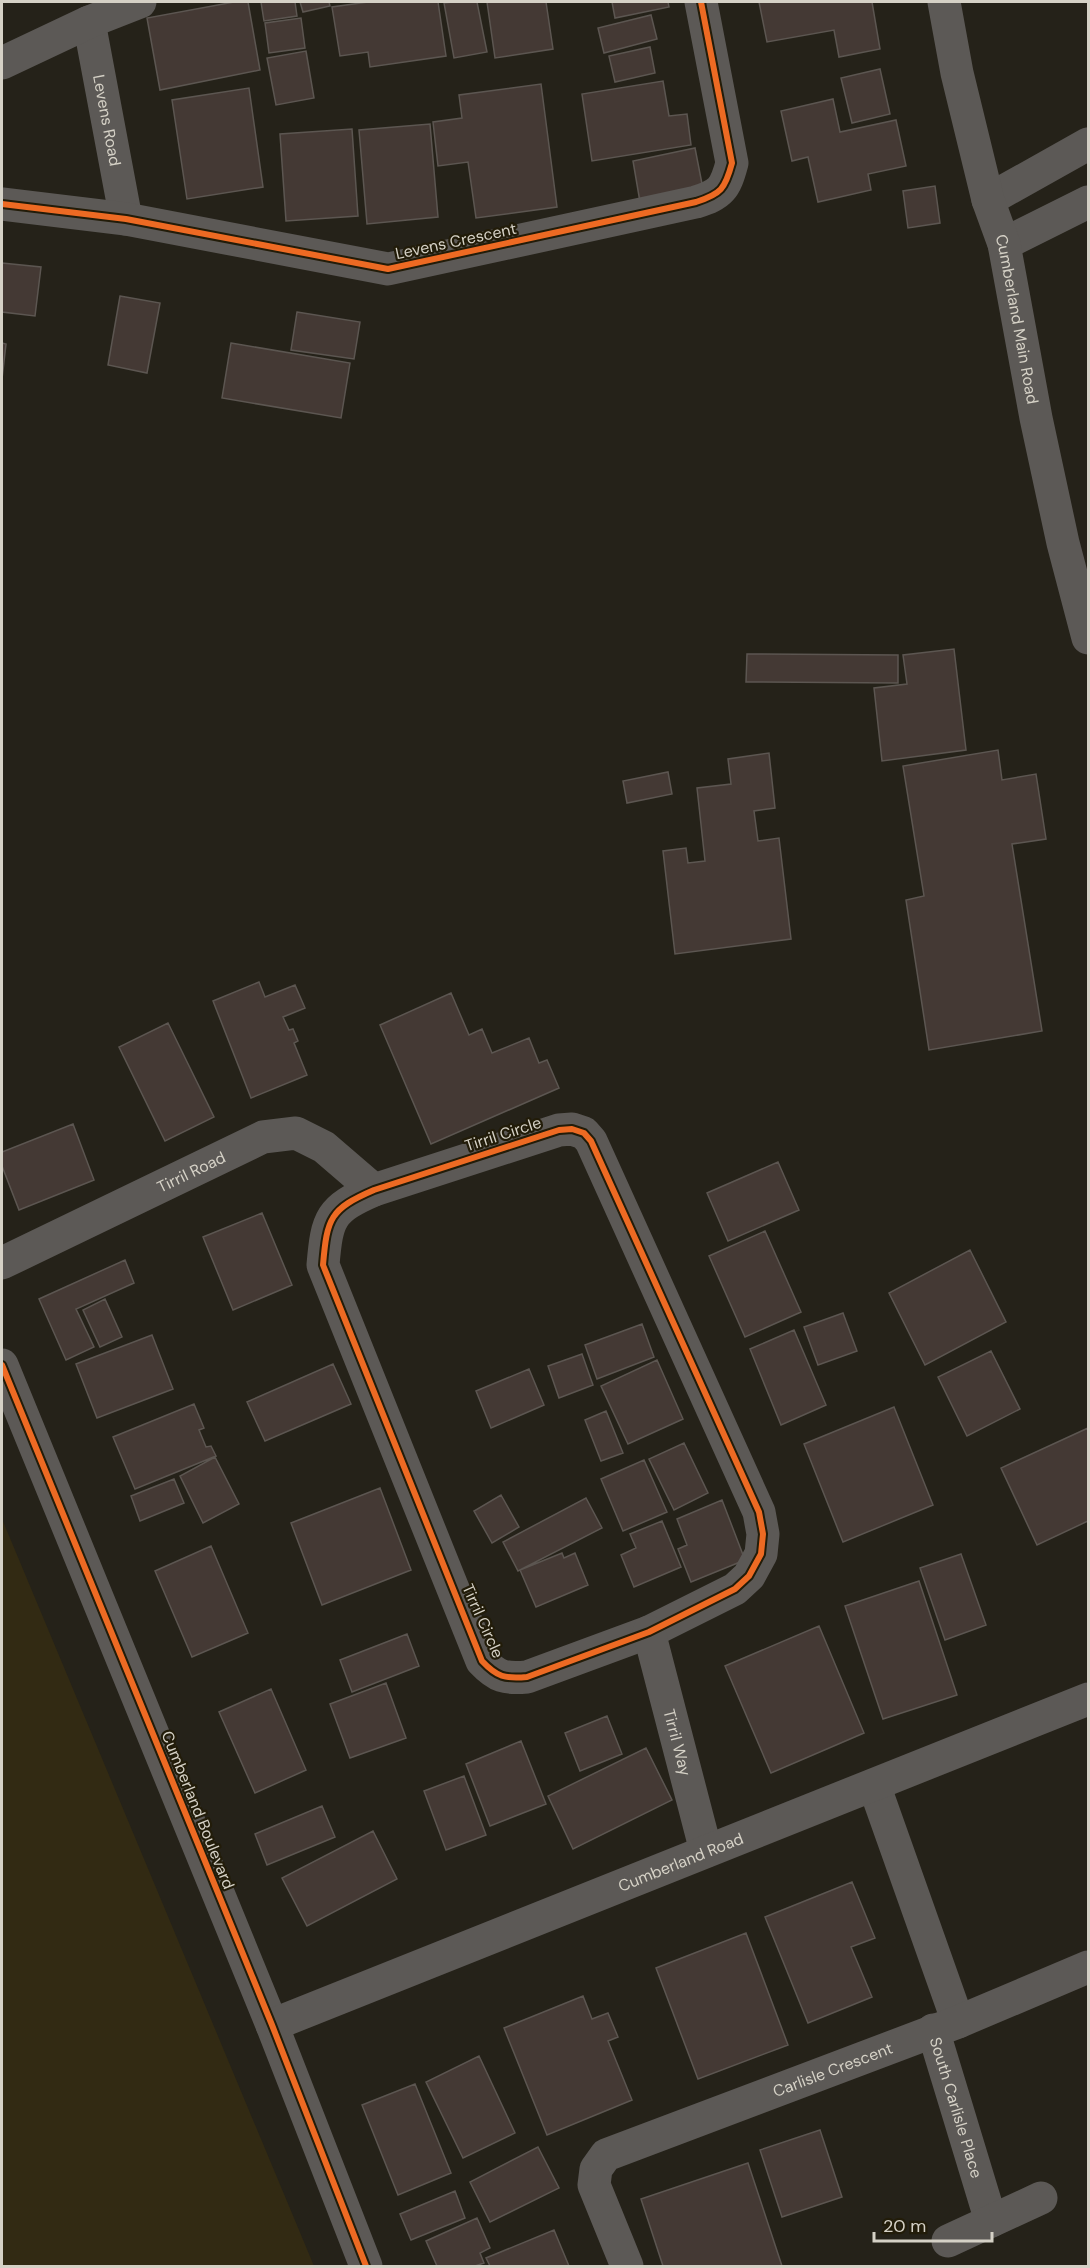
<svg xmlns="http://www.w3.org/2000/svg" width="1090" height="2268" font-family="'DM Sans',sans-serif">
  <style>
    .built { fill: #322a13 }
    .building { fill: #443934; stroke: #5c5651; stroke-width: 1.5 }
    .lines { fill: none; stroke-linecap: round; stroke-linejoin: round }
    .minor { stroke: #5c5956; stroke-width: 33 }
    .tertiary { stroke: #5c5956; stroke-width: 33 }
    .cycleway-casing { stroke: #221c09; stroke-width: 10 }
    .cycleway { stroke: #ed6a23; stroke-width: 6 }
    .labels { text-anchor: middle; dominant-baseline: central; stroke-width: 4.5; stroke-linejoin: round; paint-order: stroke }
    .street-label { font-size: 16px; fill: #d5d1c6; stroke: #221c09 }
  </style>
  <rect width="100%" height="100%" fill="#252219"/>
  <path class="built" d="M2 1519 314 2266H2Z"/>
  <path class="building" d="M234 2H248L260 70 160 90 147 18Z
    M261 2H295L297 16 264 21Z
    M300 2H329L330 6 303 12Z
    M368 2H438L446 56 370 67 368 52 340 56 332 7Z
    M453 2H477L487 52 454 58 444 3Z
    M487 2H546L553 49 495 58Z
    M612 2H668L669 7 615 18Z
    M759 2H872L880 49 839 57 834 30 767 42Z
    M651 15 657 39 604 53 598 28Z
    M301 18 305 48 269 53 265 23Z
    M650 47 655 73 615 82 609 56Z
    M306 51 314 98 276 105 267 58Z
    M880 69 890 114 852 123 841 78Z
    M663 81 669 116 687 114 691 145 592 161 582 94Z
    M541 84 557 207 476 218 468 162 438 166 433 122 462 118 459 95Z
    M249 88 263 187 187 199 172 100Z
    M833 99 840 132 896 120 906 166 868 174 871 190 818 202 808 157 792 161 781 111Z
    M430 124 438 217 367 224 359 130Z
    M352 129 358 216 286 221 280 134Z
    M695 148 703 189 640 202 633 161Z
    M935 186 940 223 908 228 903 191Z
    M2 263 41 267 35 316 2 312Z
    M120 296 160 303 147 373 108 365Z
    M297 312 360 322 354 359 291 350Z
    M2 343 6 344 2 379Z
    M231 343 350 363 341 418 222 398Z
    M954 649 966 750 882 761 874 688 907 684 903 655Z
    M747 654 898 655V683L746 682Z
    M998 750 1002 780 1036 774 1046 839 1012 844 1042 1031 929 1050 906 900 924 896 903 766Z
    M769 753 775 808 754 811 758 841 779 838 791 939 675 954 663 851 686 848 688 863 705 861 697 788 731 784 728 759Z
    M668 772 672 794 627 803 623 781Z
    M259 982 265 997 295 985 305 1008 283 1017 289 1030 293 1029 298 1041 294 1043 307 1075 251 1098 213 1001Z
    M451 993 469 1035 482 1029 492 1053 529 1038 539 1063 547 1060 559 1088 431 1144 380 1025Z
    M168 1023 214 1117 165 1141 119 1047Z
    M73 1124 94 1180 19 1210 2 1166V1152Z
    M778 1162 799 1210 728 1241 707 1193Z
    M262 1213 292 1285 233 1310 203 1237Z
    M765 1231 801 1312 745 1337 709 1256Z
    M970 1250 1006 1322 925 1365 889 1293Z
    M125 1260 134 1283 76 1309 94 1347 66 1360 39 1299Z
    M105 1299 122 1337 100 1347 83 1310Z
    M843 1313 857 1351 818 1365 804 1327Z
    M642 1324 654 1357 597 1379 585 1345Z
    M794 1330 826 1405 781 1425 750 1349Z
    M152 1335 173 1389 97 1418 76 1364Z
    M991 1351 1020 1409 967 1436 938 1377Z
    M582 1354 593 1385 559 1398 548 1366Z
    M657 1360 683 1419 628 1444 601 1386Z
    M333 1364 351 1404 265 1441 247 1402Z
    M529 1369 544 1405 491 1428 476 1391Z
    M194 1404 204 1428 199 1430 206 1447 211 1446 216 1456 135 1489 113 1437Z
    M894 1407 933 1505 843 1542 804 1444Z
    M606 1411 623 1453 601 1461 585 1420Z
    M1088 1428V1521L1037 1545 1001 1468Z
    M684 1443 708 1493 674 1510 649 1459Z
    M215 1457 239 1504 203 1523 180 1476Z
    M644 1460 667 1512 623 1531 601 1479Z
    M174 1479 184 1503 140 1521 131 1496Z
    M380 1488 411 1570 322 1605 291 1523Z
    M501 1495 519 1527 492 1543 474 1511Z
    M586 1498 602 1528 518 1571 503 1542Z
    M722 1500 745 1560 691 1582 678 1549 687 1545 677 1519Z
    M662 1521 681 1567 634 1587 621 1555 636 1548 630 1534Z
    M211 1546 248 1633 192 1657 155 1571Z
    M562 1553 564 1558 575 1553 588 1585 536 1607 520 1570Z
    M961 1554 986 1625 945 1640 920 1568Z
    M919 1581 957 1695 883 1719 845 1606Z
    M819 1626 864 1733 771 1773 725 1666Z
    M407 1634 419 1666 352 1692 340 1660Z
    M386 1683 406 1738 350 1758 330 1704Z
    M271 1689 306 1770 255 1793 219 1712Z
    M607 1716 622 1754 580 1771 565 1733Z
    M521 1741 546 1804 490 1826 466 1764Z
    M646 1748 672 1800 573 1849 548 1796Z
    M464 1776 486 1835 446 1850 424 1791Z
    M322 1806 335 1837 267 1865 255 1834Z
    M373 1831 397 1879 307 1926 282 1878Z
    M852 1882 875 1938 851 1947 872 1997 808 2023 765 1917Z
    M746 1933 788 2045 698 2079 656 1968Z
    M583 1996 592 2019 608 2013 618 2037 608 2041 632 2100 547 2135 504 2028Z
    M479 2056 515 2133 463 2158 426 2082Z
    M415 2084 451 2173 398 2195 362 2105Z
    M820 2130 842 2197 782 2217 760 2150Z
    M538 2147 559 2188 490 2222 470 2182Z
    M748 2163 782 2266H663L641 2199Z
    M455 2191 465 2218 411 2240 400 2214Z
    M477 2218 490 2248 480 2253 484 2263 475 2266H437L426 2241Z
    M554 2230 569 2266H490L486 2258Z"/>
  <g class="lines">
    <g class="minor">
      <path id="s1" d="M89 22 126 219"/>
      <path d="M2 63 89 22 140 2"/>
      <path d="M988 200 1088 144"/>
      <path d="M2 204 126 219 388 269 696 202C721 194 725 189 732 163L701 2"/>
      <path d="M1004 244 1088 202"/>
      <path d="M572 1129 584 1133 591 1141 759 1512 763 1534 761 1554 749 1576 735 1589 649 1632 527 1677C505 1679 497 1677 482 1661L323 1265C327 1218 330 1209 374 1190L559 1130Z"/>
      <path id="s2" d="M2 1263 263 1137 296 1133 324 1147 374 1190"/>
      <path d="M2 1365 272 2025 366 2266"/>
      <path id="s3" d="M649 1632 706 1851"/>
      <path d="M874 1785 958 2022"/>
      <path id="s4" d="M272 2025 1088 1699"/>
      <path id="s5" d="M933 2030 991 2221"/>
      <path d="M948 2241 1041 2198"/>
      <path id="s6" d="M627 2266 594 2185 596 2169 606 2155 958 2022 1088 1967"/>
    </g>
    <path class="tertiary" id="s7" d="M944 2 957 73 988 200 1004 244 1036 418 1063 543 1088 638"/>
    <defs>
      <path id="cycleway" d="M2 204 126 219 388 269 696 202C721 194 725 189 732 163L701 2
        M572 1129 584 1133 591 1141 759 1512 763 1534 761 1554 749 1576 735 1589 649 1632 527 1677C505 1679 497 1677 482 1661L323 1265C327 1218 330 1209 374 1190L559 1130Z
        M2 1365 272 2025 366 2266"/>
    </defs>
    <use href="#cycleway" class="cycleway-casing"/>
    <use href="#cycleway" class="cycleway"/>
  </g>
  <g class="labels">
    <g class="street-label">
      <text stroke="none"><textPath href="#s1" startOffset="100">Levens Road</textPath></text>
      <text transform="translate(456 241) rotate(-12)">Levens Crescent</text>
      <text stroke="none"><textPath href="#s7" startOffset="326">Cumberland Main Road</textPath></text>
      <text transform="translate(503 1134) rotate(-18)">Tirril Circle</text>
      <text stroke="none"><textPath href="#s2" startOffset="210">Tirril Road</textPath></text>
      <text transform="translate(483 1621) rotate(66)">Tirril Circle</text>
      <text stroke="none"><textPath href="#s3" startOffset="114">Tirril Way</textPath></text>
      <text transform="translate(198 1810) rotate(68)">Cumberland Boulevard</text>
      <text stroke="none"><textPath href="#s4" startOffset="440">Cumberland Road</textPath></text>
      <text stroke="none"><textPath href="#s6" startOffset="363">Carlisle Crescent</textPath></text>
      <text stroke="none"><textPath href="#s5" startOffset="81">South Carlisle Place</textPath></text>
    </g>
  </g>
  <rect width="1090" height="2268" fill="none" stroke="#d5d1c6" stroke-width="6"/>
  <path d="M874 2232v9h118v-9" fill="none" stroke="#d5d1c6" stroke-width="3"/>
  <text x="883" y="2232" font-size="18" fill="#d5d1c6" stroke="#221c09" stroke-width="4.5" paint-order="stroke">20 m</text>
</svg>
